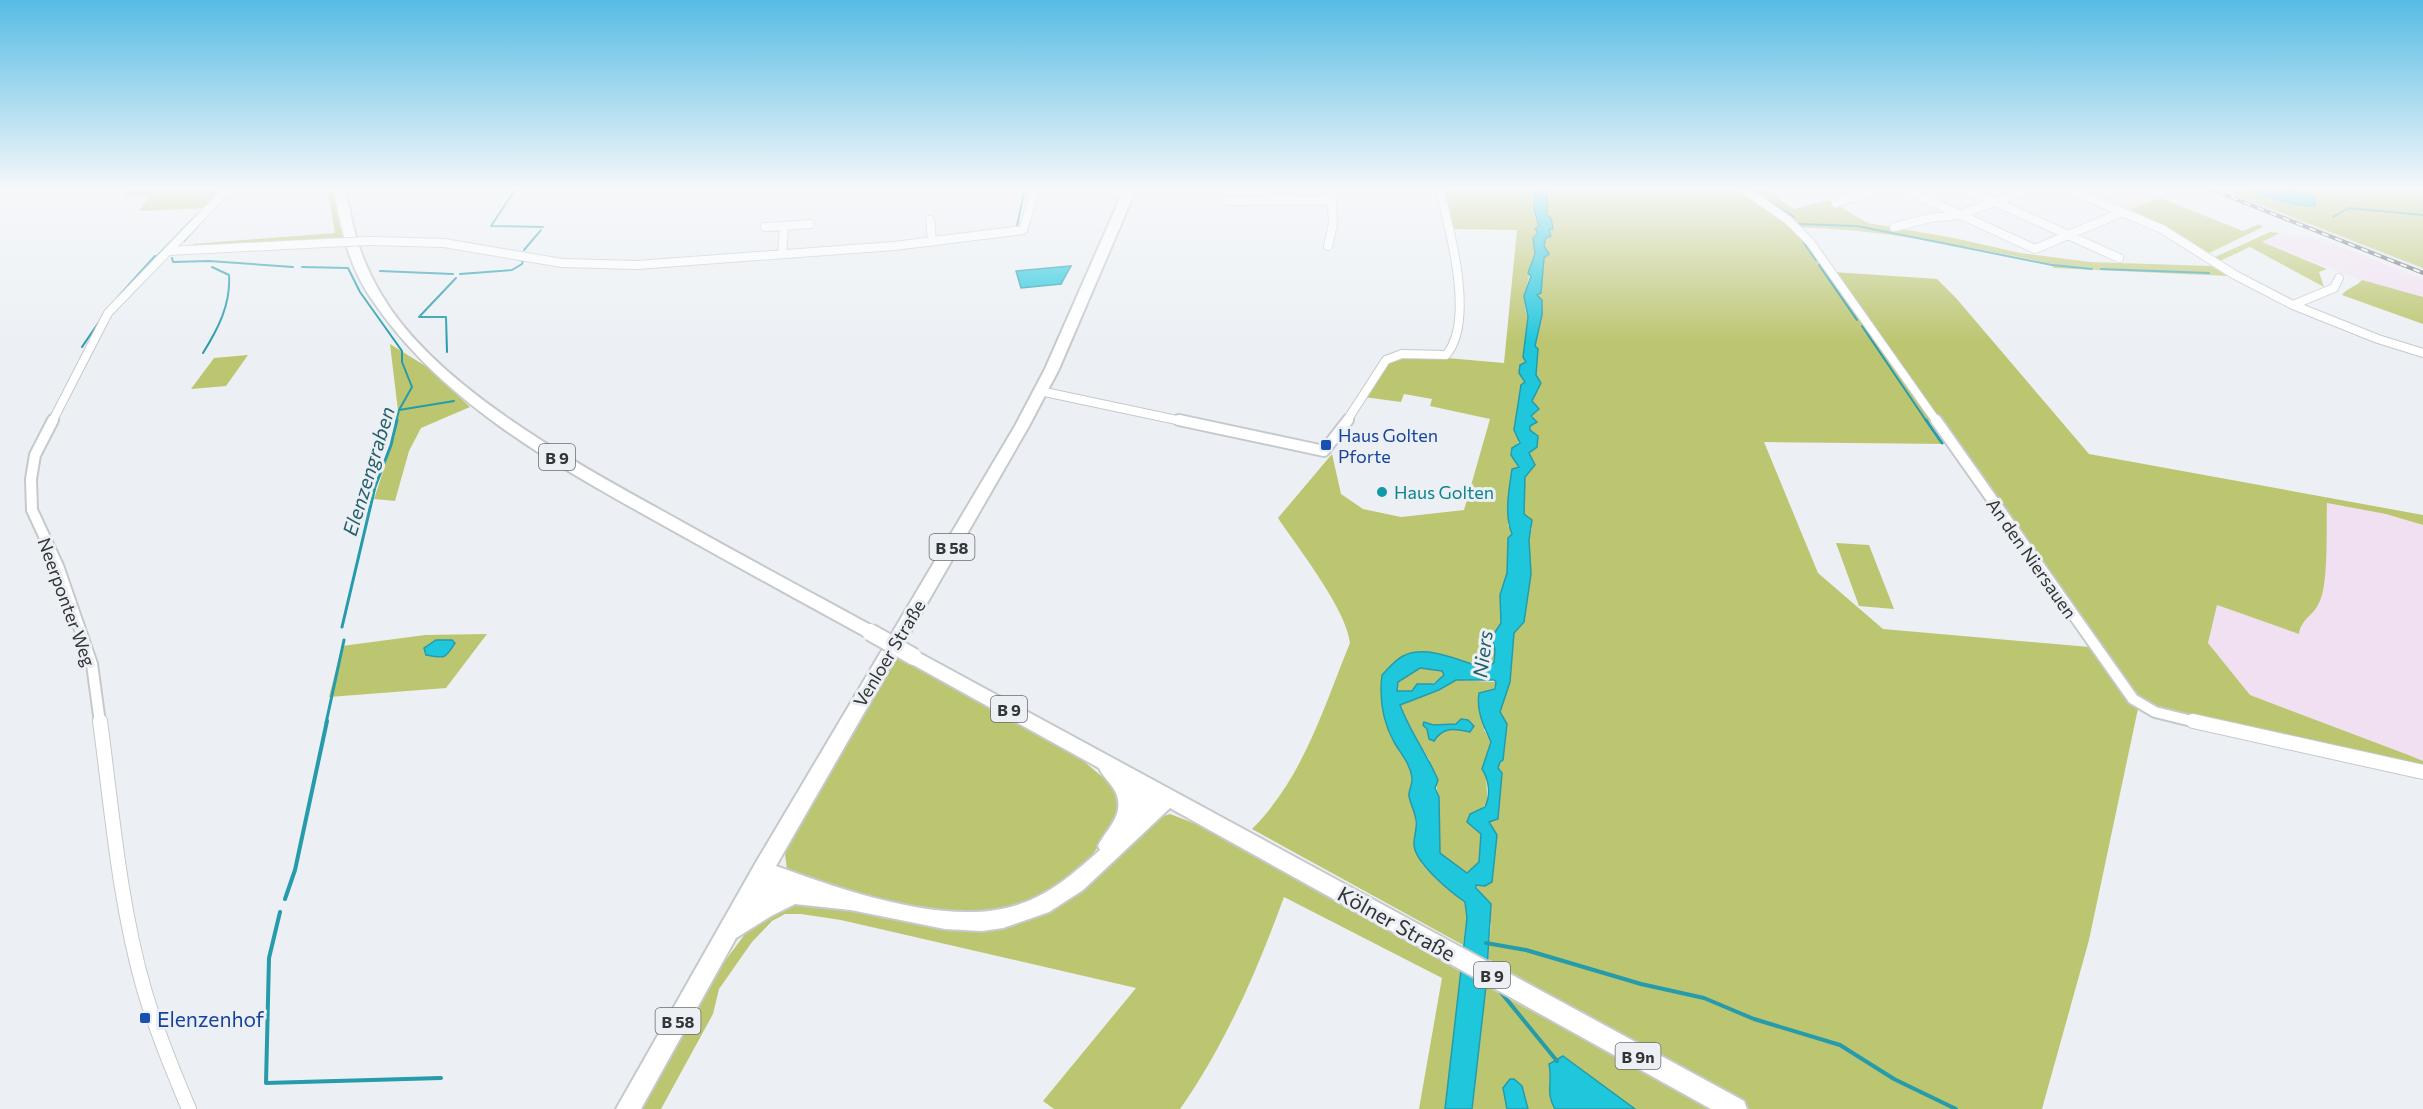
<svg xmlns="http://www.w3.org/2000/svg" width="2423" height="1109" font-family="Commissioner,sans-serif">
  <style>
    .commercial { fill: #f1e0f1 }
    .built { fill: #dce6ef }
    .education { fill: #f6e2d3 }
    .green { fill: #bcc56f; fill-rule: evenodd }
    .water { fill: #1fc7dd; stroke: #259bab; stroke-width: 1.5; fill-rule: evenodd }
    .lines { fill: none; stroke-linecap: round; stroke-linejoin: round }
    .stream-far2 { stroke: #259bab; stroke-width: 2 }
    .stream-far1 { stroke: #259bab; stroke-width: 3 }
    .stream { stroke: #259bab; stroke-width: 4 }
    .minor-far2-casing { stroke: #c5c9cc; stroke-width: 10 }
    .minor-far1-casing { stroke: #c5c9cc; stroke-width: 14 }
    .minor-casing { stroke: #c5c9cc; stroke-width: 16 }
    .primary-casing { stroke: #c5c9cc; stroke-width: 4 }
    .minor-far2 { stroke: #fff; stroke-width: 8 }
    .minor-far1 { stroke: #fff; stroke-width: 10 }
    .minor { stroke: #fff; stroke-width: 14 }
    .primary { fill: #fff; fill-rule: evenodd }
    .rail-casing { stroke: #646769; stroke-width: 4 }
    .rail { stroke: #ecf0f4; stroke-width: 2; stroke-dasharray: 7; stroke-linecap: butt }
    .minor-bridge-casing { stroke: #c5c9cc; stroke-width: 10; stroke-linecap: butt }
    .primary-bridge-casing { stroke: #c5c9cc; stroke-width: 20; stroke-linecap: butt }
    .minor-bridge { stroke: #fff; stroke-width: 8 }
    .primary-bridge { stroke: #fff; stroke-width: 16 }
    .transit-dot { fill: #1a4fb4; stroke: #ecf0f4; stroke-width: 2 }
    .culture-dot { fill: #0f9aa8; stroke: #ecf0f4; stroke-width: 2 }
    .labels { text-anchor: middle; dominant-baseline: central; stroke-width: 6; stroke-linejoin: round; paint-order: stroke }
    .shield { fill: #ecf0f4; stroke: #6a6c6e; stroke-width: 1.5 }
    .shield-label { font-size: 16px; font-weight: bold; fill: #323435 }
    .transit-label { font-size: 18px; fill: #164399; stroke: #ecf0f4; text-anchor: start }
    .culture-label { font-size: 18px; fill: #0d838f; stroke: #ecf0f4; text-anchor: start }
    .street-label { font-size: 18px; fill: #323435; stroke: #ecf0f4 }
    .water-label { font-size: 20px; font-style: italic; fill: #24606a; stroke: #ecf0f4 }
    .near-street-label { font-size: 21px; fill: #323435; stroke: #ecf0f4 }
    .near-transit-label { font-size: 21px; fill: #164399; stroke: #ecf0f4; text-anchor: start }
  </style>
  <rect width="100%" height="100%" fill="#ecf0f4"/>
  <path class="commercial" d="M2277 234 2319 238 2423 279V303L2261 242Z
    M2327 503 2386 514 2423 525V761L2250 695 2208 643 2217 605 2299 634 2301 623 2319 604 2323 590Z"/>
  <path class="built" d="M2201 187H2215L2423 268V275Z"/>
  <path class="education" d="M2072 187H2156L2146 192 2160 198 2127 211Z"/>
  <path class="green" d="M134 187H228L206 208 139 211 149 196 123 197Z
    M334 187 344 241 194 248 193 244 335 233 327 188Z
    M1442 187H1535C1538 196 1533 203 1535 211 1535 215 1538 220 1539 224 1542 250 1516 297 1528 317L1525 382 1521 386 1517 407 1519 409 1516 422 1520 440 1517 444 1519 467 1512 469 1508 498V525L1512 534 1507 573 1500 595 1501 623 1492 637 1495 650 1494 663 1483 668 1442 655 1382 675C1379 699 1382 720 1394 742 1401 754 1410 763 1412 778 1413 784 1408 790 1409 796 1409 800 1413 804 1414 808 1418 829 1412 841 1421 862 1425 870 1456 896 1465 902L1467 918 1463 945 1252 829C1303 778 1323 709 1350 643 1347 610 1298 548 1278 518L1332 454 1341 494 1363 509 1401 517 1464 510 1490 419 1430 406 1432 399 1404 394 1401 402 1364 397 1385 360 1401 354 1504 363 1517 230 1451 229Z
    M1546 187H1771L1777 198 1794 209 1828 200 1868 223 1954 238 2020 253 2090 262 2211 266 2228 276 2053 268 2052 264C1967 246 1885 230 1798 227L1833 272 1937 279 1956 298 2089 454 2423 515V525L2386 514 2327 503C2326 526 2329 585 2319 603 2313 616 2301 619 2299 634L2217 605 2208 643 2250 695 2411 756 2423 761V768L2139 704 2089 940 2042 1109H1750L1488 959 1491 924 1476 885 1489 822 1500 793 1502 773 1498 768 1500 762 1503 760 1507 724 1500 712 1510 682 1514 633 1524 622 1531 574 1529 540 1532 528 1524 514 1525 477 1535 465 1529 453 1538 436 1530 430 1533 412 1531 401 1539 389 1536 375 1535 346 1542 315 1537 295 1541 293 1544 245 1549 230ZM1764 442 1949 444 2101 648 1883 629 1818 573Z
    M2215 187H2249L2258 193 2309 207 2316 205V199L2302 192 2273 187H2418L2423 190V268Z
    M2160 198 2243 231 2259 224 2263 227 2209 253 2172 230 2127 211Z
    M2270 232 2280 233 2262 242 2327 269 2319 272 2324 287 2250 247 2220 261 2215 257Z
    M2362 280 2423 297V324L2342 295C2347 288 2357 286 2362 280Z
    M390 344 427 367 470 407 421 428 409 451 395 501 374 499 395 435 398 411Z
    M248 355 226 386 191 389 214 358Z
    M1836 543 1869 545 1894 609 1859 606Z
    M487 634 446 688 329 697 342 646 425 635Z
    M896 656 1081 759 1118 790 1119 818 1087 862 1058 888 1009 909 950 913 854 893 806 880 787 870 785 854 792 839Z
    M1420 668 1442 671 1444 675C1433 685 1413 696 1397 691L1398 682Z
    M1456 680 1496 682 1484 730 1491 742C1481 764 1488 778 1487 803L1468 822 1481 834 1479 862 1467 873 1440 853 1439 797 1429 759 1409 729 1400 704 1439 691Z
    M1170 814 1196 824 1461 972 1445 1109H1419L1442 978 1284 897C1257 971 1225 1045 1180 1109H1054L1043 1101 1136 988 841 920 801 914H785L772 921 752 942 719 989 713 1014 661 1109H628L708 984 745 934 761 918 790 905 808 904 880 915 1000 927 1041 915 1077 894 1154 819Z
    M1486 986 1542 1017 1557 1020 1719 1109H1635L1563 1057 1549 1064C1553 1081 1545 1093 1555 1109H1528L1522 1086 1505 1100 1507 1109H1472Z"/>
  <path class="water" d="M1535 187 1547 189V215L1551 218 1553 229 1549 230 1551 236 1546 238 1544 246 1549 254 1544 258 1541 293 1537 295 1542 300V315L1535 346 1538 349 1536 375 1541 383 1532 401 1539 409 1531 416 1537 422 1530 426V430L1538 436 1537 447 1529 453 1535 465 1525 477 1524 514 1532 520 1529 540 1531 574 1524 622 1514 633 1510 682 1500 712 1507 724 1503 760 1500 762 1498 768 1502 773 1498 819 1489 822 1497 835 1492 882 1485 886 1476 885V888L1491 904 1486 986 1472 1109H1445L1467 918 1465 902C1449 891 1421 867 1415 850 1412 841 1416 835 1416 827 1418 816 1411 807 1409 796 1408 791 1413 784 1412 778 1410 763 1401 754 1394 742 1382 720 1379 699 1382 675 1388 669 1395 660 1403 656 1426 644 1461 661 1483 668L1494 663 1495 650 1492 637 1501 623 1500 595 1507 573 1508 538 1512 534C1504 514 1509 490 1512 469L1519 467 1511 455 1512 448 1520 443 1514 430 1521 385 1525 382 1519 373 1520 365 1526 362 1523 357 1528 317 1524 296 1531 276 1528 273 1535 254 1533 238 1538 233 1535 229 1539 226 1534 209ZM1420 668 1442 671 1444 675 1434 684H1417L1412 691H1397L1398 682ZM1456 680H1494L1496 682 1495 689 1479 693C1476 712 1484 726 1491 742L1482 769C1489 779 1491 795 1485 807L1470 814 1467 822 1481 834 1479 862 1467 873 1440 853 1439 797 1435 788 1438 780C1427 754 1410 732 1400 705L1439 690Z
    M2249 187 2289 189 2314 197 2316 205C2304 209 2259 196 2249 187Z
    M1071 266 1061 284 1021 288 1016 271Z
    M436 640H452L455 643C445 658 447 659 426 655L424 648Z
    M1461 719 1468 720 1474 726 1470 732C1454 728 1443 727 1434 741L1429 739 1427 729 1423 725 1424 722 1433 725 1456 724Z
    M1563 1056 1635 1109H1555C1545 1093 1553 1081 1549 1064Z
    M1510 1079H1514L1522 1086 1528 1109H1507L1503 1088Z"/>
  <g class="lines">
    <path class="stream-far2" d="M517 187 491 226 543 227
      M1755 187 1762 197 1794 217
      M2333 217 2348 208 2423 215
      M1798 224 1857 226 2052 265 2092 269
      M1017 226 1025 187
      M1800 237 1816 260
      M184 241 205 218
      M524 250 541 230
      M157 256 197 215
      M172 258 173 262 209 261 293 267
      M1819 265 1857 320
      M302 267 348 268
      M348 268 360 292 402 351V362L412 387 399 410 396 422
      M2101 269 2209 273
      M380 271 453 274
      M460 274 512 270 522 264 523 261 517 259
      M118 297 155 256
      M1862 326 1927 422
      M82 347 101 319
      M447 352 446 317H419L456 278
      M203 353C218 329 231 304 229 275L212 267
      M399 410 454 401"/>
    <path class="stream-far1" d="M1926 420 1942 443
      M342 627 375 487 391 445 397 420
      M326 723 344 640"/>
    <path class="stream" d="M285 899 295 870 327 721
      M280 912 269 958 266 1083 441 1078
      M1486 943 1526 950 1641 984 1704 998 1754 1019 1840 1045 1894 1079 1956 1109
      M1499 990 1557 1061"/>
    <defs>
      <path id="minor-far2" d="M1741 187 1788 220 1810 242 1937 422
        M1840 187 1859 196
        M1900 187 2035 249 2123 212
        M1962 187 2119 258
        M2064 187 2162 229 2235 275 2293 305 2378 339 2423 353
        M1228 201 1333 200
        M1836 203 1886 187
        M930 220 932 242
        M765 227 784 226
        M1894 227 1931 218 1959 215 2036 187
        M371 241 444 243 562 263 637 265 894 246 1023 230 1036 187
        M1328 246 1333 224 1331 187
        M169 251 325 243
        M782 254 784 226 810 224
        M2293 305 2334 288 2339 278
        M1040 391 1186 422
        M52 422 108 313 230 187
        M1346 422 1386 360 1402 354 1446 355C1476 321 1449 227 1439 187"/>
      <path id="minor-far1" d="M53 420 35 455 31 479 32 510 58 566 92 664 100 723
        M1179 420 1324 451 1348 420
        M1936 420 2133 699 2155 712 2200 723"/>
      <path id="minor" d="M100 721C112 810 119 902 144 989 156 1030 172 1069 189 1109
        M2193 721 2423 772"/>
      <path id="primary" d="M333 187H345C353 229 359 257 381 294 436 389 583 467 677 519 743 556 810 592 876 628L879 632 876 636H864C796 599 729 562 661 524 555 465 440 402 371 298 348 265 341 226 333 187Z
        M1125 187H1137L1059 369 1029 426 776 866C843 890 950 929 1020 904 1051 894 1076 871 1100 850L1098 846C1107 828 1125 815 1116 793 1112 784 1103 777 1099 768L908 662 905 657 908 652 914 650 1744 1101 1747 1109H1711L1170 808 1083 890 1049 912 1003 928 982 931 945 929 851 910 795 904 771 916 736 938 641 1109H616L755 864 1015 426 1045 369Z"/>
    </defs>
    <use href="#minor-far2" class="minor-far2-casing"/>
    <use href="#minor-far1" class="minor-far1-casing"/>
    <use href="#minor" class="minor-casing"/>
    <use href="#primary" class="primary-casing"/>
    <use href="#minor-far2" class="minor-far2"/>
    <use href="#minor-far1" class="minor-far1"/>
    <use href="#minor" class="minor"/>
    <use href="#primary" class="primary"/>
    <defs>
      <path id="rail" d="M2205 187 2423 273"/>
    </defs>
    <use href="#rail" class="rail-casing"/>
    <use href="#rail" class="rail"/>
    <defs>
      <path id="minor-bridge" d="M325 243 371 241"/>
      <path id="primary-bridge" d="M870 632 914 657"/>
    </defs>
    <use href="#minor-bridge" class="minor-bridge-casing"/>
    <use href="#primary-bridge" class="primary-bridge-casing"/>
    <use href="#minor-bridge" class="minor-bridge"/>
    <use href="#primary-bridge" class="primary-bridge"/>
  </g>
  <linearGradient id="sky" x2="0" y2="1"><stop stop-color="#57bce4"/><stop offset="0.55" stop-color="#f6f8fa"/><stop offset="1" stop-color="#f6f8fa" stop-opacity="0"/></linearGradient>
  <rect width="2423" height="343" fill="url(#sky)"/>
  <g class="transit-dot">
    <rect x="1320" y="439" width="12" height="12" rx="3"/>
    <rect x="139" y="1012" width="12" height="12" rx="3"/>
  </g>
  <circle class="culture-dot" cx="1382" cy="492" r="6"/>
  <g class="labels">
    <g class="shield">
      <rect x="539" y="444" width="36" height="26" rx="4.5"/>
      <rect x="929.5" y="534" width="45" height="26" rx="4.5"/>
      <rect x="991" y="696" width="36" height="26" rx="4.5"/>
      <rect x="1474" y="962" width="36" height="26" rx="4.5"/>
      <rect x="655.5" y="1008" width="45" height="26" rx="4.5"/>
      <rect x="1615.5" y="1043" width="45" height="26" rx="4.5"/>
    </g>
    <g class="shield-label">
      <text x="557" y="457">B 9</text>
      <text x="952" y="547">B 58</text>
      <text x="1009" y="709">B 9</text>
      <text x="1492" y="975">B 9</text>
      <text x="678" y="1021">B 58</text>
      <text x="1638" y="1056">B 9n</text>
    </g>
    <g class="transit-label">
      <text x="1338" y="435">Haus Golten<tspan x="1338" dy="21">Pforte</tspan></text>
    </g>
    <g class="culture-label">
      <text x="1394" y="492">Haus Golten</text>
    </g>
    <g class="street-label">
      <text transform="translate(2032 558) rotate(55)">An den Niersauen</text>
      <text transform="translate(67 602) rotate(70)">Neerponter Weg</text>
      <text transform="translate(889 653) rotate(-59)">Venloer Straße</text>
    </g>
    <g class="water-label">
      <text transform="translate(368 471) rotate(-73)">Elenzengraben</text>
      <text transform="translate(1482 654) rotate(-83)">Niers</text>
    </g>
    <g class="near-street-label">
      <text transform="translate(1397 923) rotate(29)">Kölner Straße</text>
    </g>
    <g class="near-transit-label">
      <text x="157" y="1018">Elenzenhof</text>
    </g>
  </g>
</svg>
